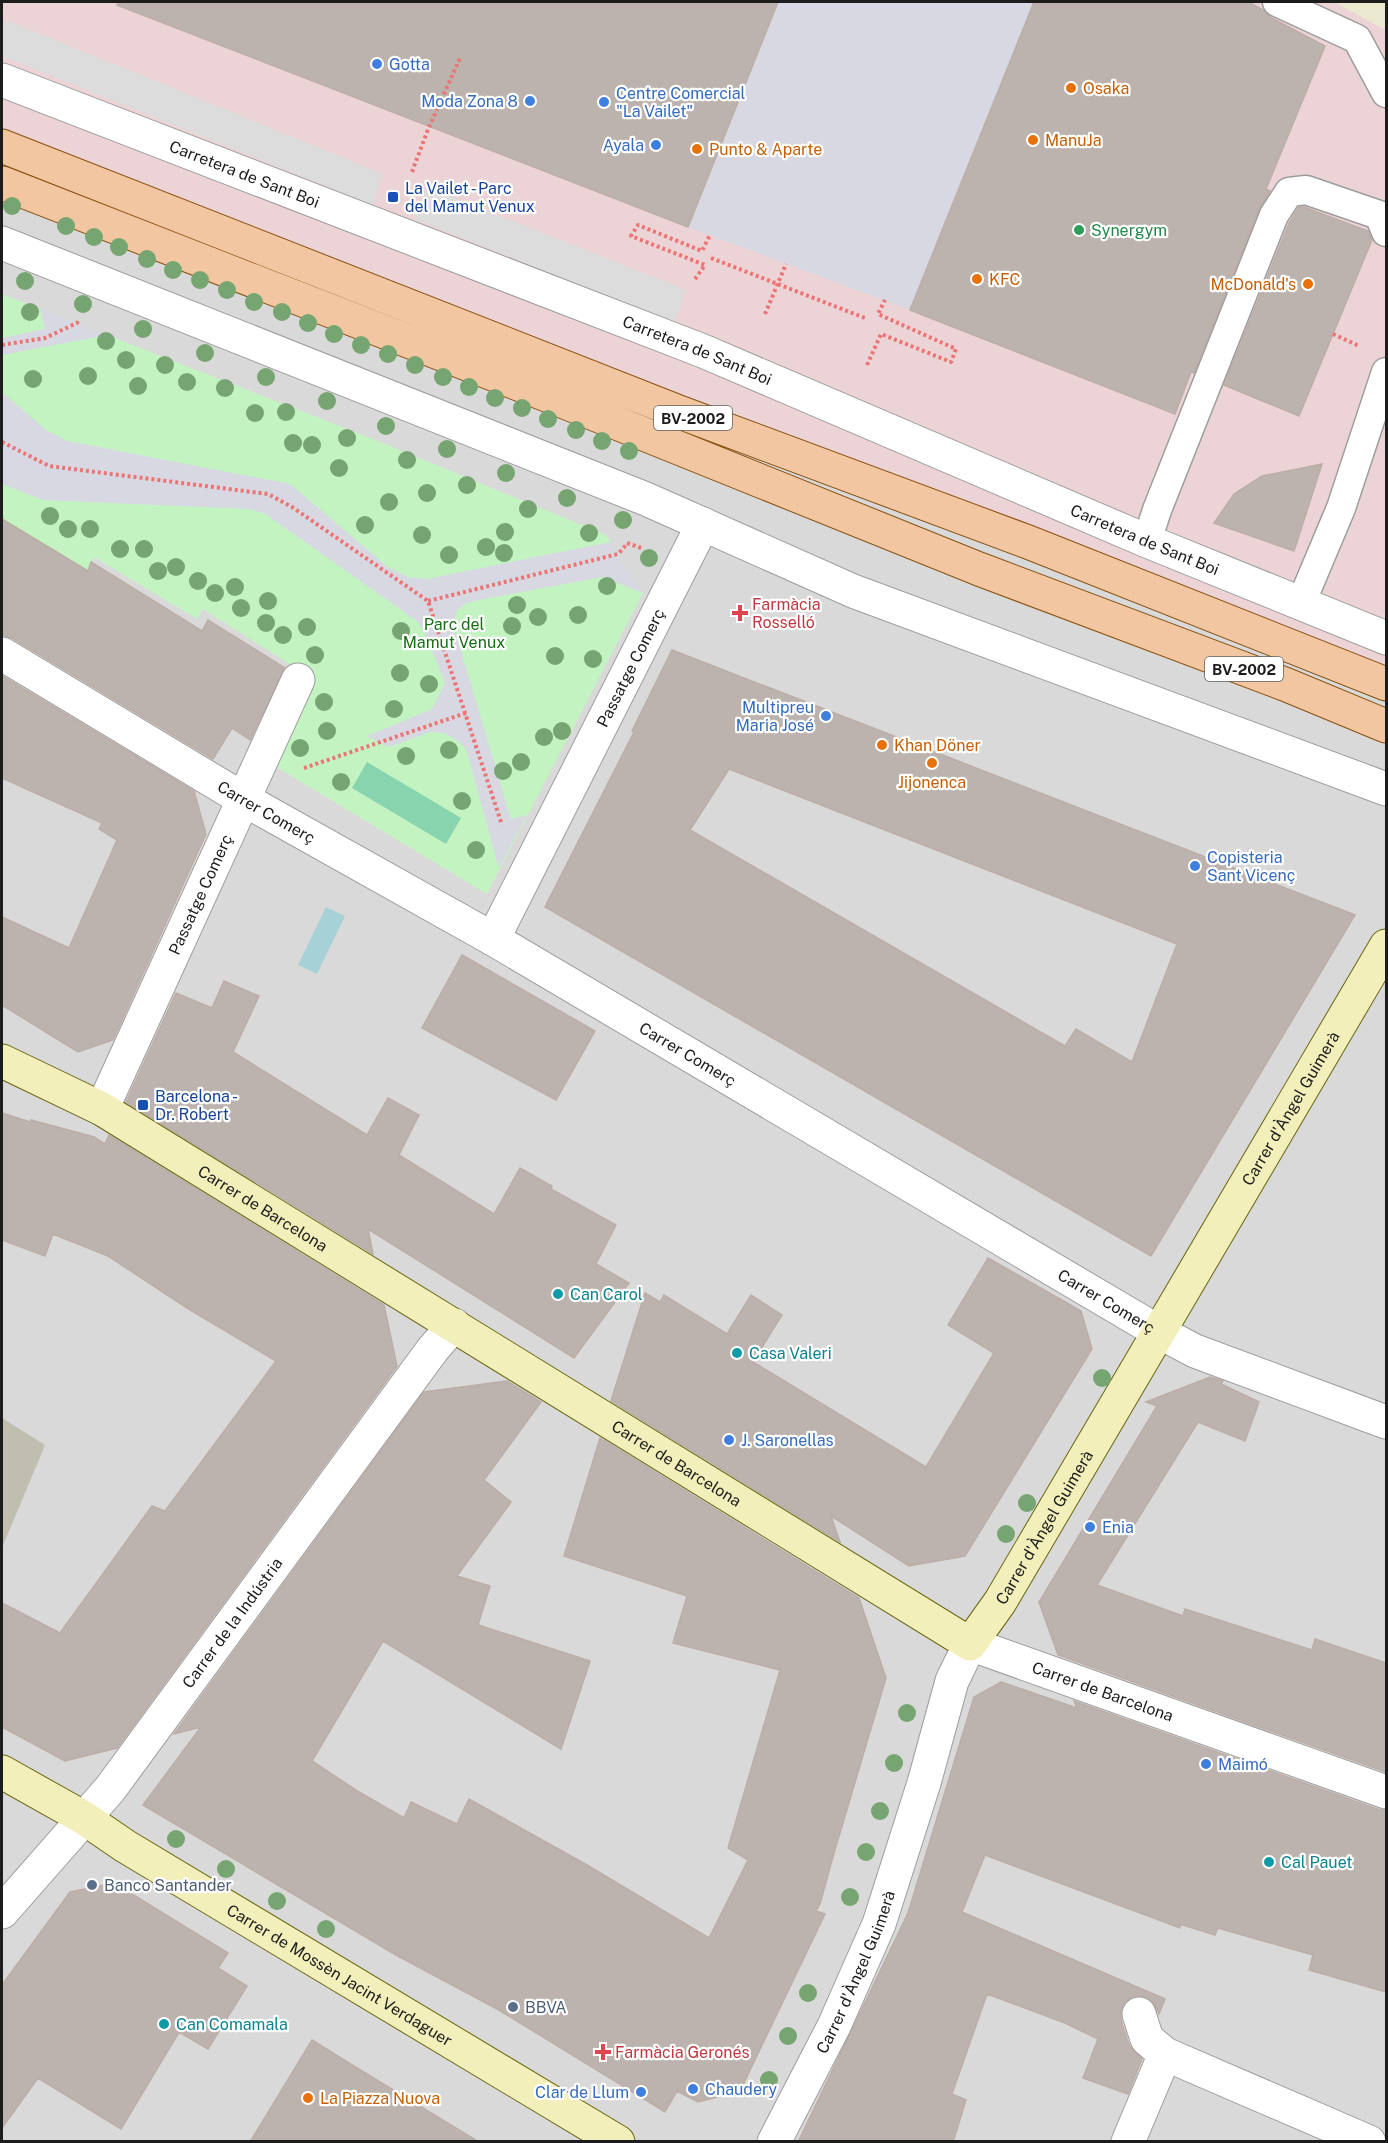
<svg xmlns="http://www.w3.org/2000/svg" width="1388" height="2143" font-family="'Public Sans',sans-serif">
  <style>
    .residential { fill: #dad9d9 }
    .commercial { fill: #ecd3d5 }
    .construction { fill: #c0beaf }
    .farmland { fill: #eae8cf }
    .park { fill: #c4f3c2 }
    .pitch { fill: #87d4ae }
    .parking { fill: #dcdcdc }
    .plaza { fill: #d7d8e2 }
    .water { fill: #a6d1d6 }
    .building { fill: #bcb3af; stroke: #bcada6; stroke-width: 1.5; fill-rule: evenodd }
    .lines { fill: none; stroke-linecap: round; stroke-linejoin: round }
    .lane-casing { stroke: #9d9d9d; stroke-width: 31 }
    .street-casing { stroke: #9d9d9d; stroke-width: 35 }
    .secondary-casing { stroke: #67660f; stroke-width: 35 }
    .primary-casing { stroke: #86500e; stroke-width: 35 }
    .path { stroke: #ec7475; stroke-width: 4; stroke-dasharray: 3 3; stroke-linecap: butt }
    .lane { stroke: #fff; stroke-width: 28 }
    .street { stroke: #fff; stroke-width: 33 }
    .secondary { stroke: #f3efba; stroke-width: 33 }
    .primary { stroke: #f2c6a1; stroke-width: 33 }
    .tree { fill: #77a571 }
    .shop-dot { fill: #3f7fe0; stroke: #fff; stroke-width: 2 }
    .food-dot { fill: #e8710a; stroke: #fff; stroke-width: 2 }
    .transit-dot { fill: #1a4fb4; stroke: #fff; stroke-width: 2 }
    .leisure-dot { fill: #2e9e5b; stroke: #fff; stroke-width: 2 }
    .health-dot { fill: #e0444e; stroke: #fff; stroke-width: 2 }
    .culture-dot { fill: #0f9aa8; stroke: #fff; stroke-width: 2 }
    .service-dot { fill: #5c6f8a; stroke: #fff; stroke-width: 2 }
    .labels { text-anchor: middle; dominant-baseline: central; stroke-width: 4.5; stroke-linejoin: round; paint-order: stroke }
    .shield { fill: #fff; stroke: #606060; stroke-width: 1.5 }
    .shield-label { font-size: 15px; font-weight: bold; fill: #1c1c1c }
    .shop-label { font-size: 16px; fill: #366cbe; stroke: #fff; text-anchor: start }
    .food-label { font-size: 16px; fill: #c56008; stroke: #fff; text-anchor: start }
    .street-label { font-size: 16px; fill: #1c1c1c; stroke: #fff }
    .transit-label { font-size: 16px; fill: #164399; stroke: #fff; text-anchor: start }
    .leisure-label { font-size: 16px; fill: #27864d; stroke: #fff; text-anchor: start }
    .health-label { font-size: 16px; fill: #be3a42; stroke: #fff; text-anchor: start }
    .park-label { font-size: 16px; fill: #186e15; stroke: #fff }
    .culture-label { font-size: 16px; fill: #0d838f; stroke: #fff; text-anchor: start }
    .service-label { font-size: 16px; fill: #4e5e75; stroke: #fff; text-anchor: start }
  </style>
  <rect width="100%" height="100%" fill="#ece8e2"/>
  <path class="residential" d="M2 2H1325L1386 34V2141L2 2142Z"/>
  <path class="commercial" d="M2 2H1334L1386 30V668L312 253 2 128Z"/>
  <path class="construction" d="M2 1418 45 1445 2 1548Z"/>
  <path class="farmland" d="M1334 2H1386V30Z"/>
  <path class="park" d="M2 294 378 441 606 535 643 593 487 894 273 765 313 679 203 609 197 619 94 557 88 571 2 519Z"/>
  <path class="pitch" d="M367 762 461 818 446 844 352 788Z"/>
  <path class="parking" d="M6 20 383 174 373 205 2 56V28Z
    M427 187 686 290 674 323 413 218Z"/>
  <path class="plaza" d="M778 2H1034L910 310 688 227Z
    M40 308 77 323 107 335 2 355V338L45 329Z
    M2 392 46 430 67 441 290 484 389 568 408 577 427 579 610 542 643 593 602 577 478 600 464 604 457 611 453 624 511 819 527 815 499 868 466 749 458 741 444 733 430 732 389 747 367 736 432 709 445 683 424 631 417 621 264 513 248 509 43 500 2 484Z"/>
  <path class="water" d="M326 907 345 916 317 974 298 965Z"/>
  <path class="building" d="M118 2H778L688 227 117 5Z
    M1034 2H1249L1263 10 1270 17 1325 46 1266 189 1270 191 1259 209 1194 373 1191 372 1175 414 910 310Z
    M1299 207H1304L1368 231 1372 240 1299 416 1224 385 1289 223Z
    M1322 464 1294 551 1214 523 1234 494 1262 476Z
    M2 519 88 571 91 562 202 631 208 620 285 668 250 740 232 728 213 759 12 638 2 635Z
    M672 650 1355 915 1151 1256 545 907 634 732 632 731ZM729 769 1177 944 1132 1062 1076 1029 1065 1046 690 830Z
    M2 676 194 791 206 834 113 1040 78 1052 2 1005V917L69 948 117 840 99 829 102 823 2 778Z
    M462 955 595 1031 556 1100 422 1028Z
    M224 981 259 996 233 1052 367 1135 388 1098 419 1115 399 1155 494 1214 520 1168 552 1186 551 1189 616 1225 596 1264 629 1283 574 1358 368 1229 373 1254 126 1102 176 993 212 1008Z
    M2 1113 30 1122 31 1120 94 1137 105 1144 109 1135 384 1305 397 1366 117 1748 65 1761 2 1727V1603L60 1633 152 1506 165 1511 276 1361 187 1308 108 1256 53 1234 45 1256 2 1240Z
    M988 1258 1081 1311 1092 1349 965 1556 909 1566 831 1516 840 1542 611 1401 645 1293 660 1302 664 1295 727 1334 751 1295 782 1315 753 1362 926 1467 994 1353 948 1325Z
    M1210 1377 1223 1381 1221 1384 1259 1402 1245 1441 1198 1422 1097 1585 1183 1616 1185 1609 1312 1650 1315 1639 1386 1663V1772L1058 1655 1039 1602 1157 1406 1146 1402Z
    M507 1381 541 1402 484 1480 511 1502 457 1576 490 1586 478 1625 590 1661 561 1749 383 1641 312 1761 359 1792 404 1818 411 1802 457 1824 469 1799 587 1865 709 1938 748 1860 728 1848 780 1670 673 1643 687 1596 564 1556 600 1438 859 1598 886 1678 834 1853 820 1904 816 1911 825 1914 740 2091 698 2102 677 2091 665 2112 499 2010 396 1955 143 1805 201 1727 174 1734 424 1392Z
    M1001 1682 1077 1708 1074 1701 1380 1810H1386V1992L1309 1970 1313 1955 1218 1928 1215 1935 1180 1924V1928L985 1855 962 1912 1165 1999 1159 2014 1152 2001 1142 1996H1133L1125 2002 1121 2009V2020L1129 2045 1142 2059 1128 2094 1083 2078 1098 2039 1065 2023 987 1994 952 2094 966 2100 953 2142H798L908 1913 974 1697Z
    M114 1883 228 1953 218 1968 247 1986 208 2049 179 2032 121 2129 38 2078 2 2128V1985L70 1892Z
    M312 2040 357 2068 479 2142H250Z"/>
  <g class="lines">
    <defs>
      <path id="lane" d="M1277 2 1357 39 1386 93
        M1147 541 1157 510 1274 215 1289 192 1306 190 1379 215 1386 232
        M1301 603 1341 508 1386 372"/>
      <g id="street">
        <path id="s1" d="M2 80 703 351 1147 541 1386 638"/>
        <path d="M2 243 646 499 853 591 1386 789"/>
        <path id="s2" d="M2 654 243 799 493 939 1159 1332 1195 1351 1386 1422"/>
        <path id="s3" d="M493 939 703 524"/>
        <path id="s4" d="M102 1109 298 680"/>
        <path id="s5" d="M2 1912 110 1789 433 1349 454 1325"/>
        <path d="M1139 2014 1147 2039 1165 2054"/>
        <path id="s6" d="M774 2142 834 2026 879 1924 924 1783 952 1681 970 1644 1386 1792"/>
        <path d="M1128 2142 1165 2054 1369 2142"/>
      </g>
      <g id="secondary">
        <path id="s7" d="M2 1061 102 1109 970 1644 1000 1602 1386 946"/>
        <path id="s8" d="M2 1772 84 1818 125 1846 618 2142"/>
      </g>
      <path id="primary" d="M2 146 679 412 1028 542 1386 684
        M2 183 557 399 979 569 1287 685 1386 726"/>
    </defs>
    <use href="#lane" class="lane-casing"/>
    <use href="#street" class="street-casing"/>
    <use href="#secondary" class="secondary-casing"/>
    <use href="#primary" class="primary-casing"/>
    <path class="path" d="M412 172 427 132 461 56
      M711 258 865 318
      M695 279 705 265 631 236 638 225 702 251 710 235
      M765 314 786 264
      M1333 334 1359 346
      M2 345 45 338 77 323 79 320
      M867 365 881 334 951 362 956 349 878 314 885 300
      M2 442 49 466 268 494 292 507 428 601 502 825
      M627 543 644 549
      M428 601 618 554 627 544
      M304 768 466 713"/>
    <use href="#lane" class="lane"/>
    <use href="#street" class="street"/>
    <use href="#secondary" class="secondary"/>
    <use href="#primary" class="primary"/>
  </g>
  <g class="tree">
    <circle cx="12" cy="206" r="9"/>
    <circle cx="66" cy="226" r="9"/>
    <circle cx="94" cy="237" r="9"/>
    <circle cx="119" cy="247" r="9"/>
    <circle cx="147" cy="259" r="9"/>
    <circle cx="173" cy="270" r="9"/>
    <circle cx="200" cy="280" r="9"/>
    <circle cx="25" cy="281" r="9"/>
    <circle cx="227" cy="290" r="9"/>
    <circle cx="254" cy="302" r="9"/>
    <circle cx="83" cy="304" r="9"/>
    <circle cx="30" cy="312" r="9"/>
    <circle cx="282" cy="312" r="9"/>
    <circle cx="308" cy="323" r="9"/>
    <circle cx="143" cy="329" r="9"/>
    <circle cx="334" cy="334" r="9"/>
    <circle cx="106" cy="341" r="9"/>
    <circle cx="361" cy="345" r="9"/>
    <circle cx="205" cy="353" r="9"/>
    <circle cx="388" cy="354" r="9"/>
    <circle cx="126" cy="360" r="9"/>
    <circle cx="165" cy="365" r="9"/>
    <circle cx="415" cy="365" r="9"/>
    <circle cx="88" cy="376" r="9"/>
    <circle cx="266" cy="377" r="9"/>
    <circle cx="443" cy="377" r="9"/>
    <circle cx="33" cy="379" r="9"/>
    <circle cx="187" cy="382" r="9"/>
    <circle cx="138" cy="386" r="9"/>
    <circle cx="469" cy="387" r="9"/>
    <circle cx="225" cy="388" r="9"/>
    <circle cx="495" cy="398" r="9"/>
    <circle cx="327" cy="401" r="9"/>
    <circle cx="522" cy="408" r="9"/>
    <circle cx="286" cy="412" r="9"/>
    <circle cx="255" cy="413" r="9"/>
    <circle cx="548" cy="419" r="9"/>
    <circle cx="386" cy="426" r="9"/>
    <circle cx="576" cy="430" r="9"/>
    <circle cx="347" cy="438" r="9"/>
    <circle cx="602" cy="441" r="9"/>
    <circle cx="293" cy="443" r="9"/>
    <circle cx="312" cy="445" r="9"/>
    <circle cx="447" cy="449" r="9"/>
    <circle cx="629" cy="451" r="9"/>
    <circle cx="407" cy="460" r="9"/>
    <circle cx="339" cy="468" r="9"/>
    <circle cx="506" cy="473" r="9"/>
    <circle cx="467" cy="485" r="9"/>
    <circle cx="427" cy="493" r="9"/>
    <circle cx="567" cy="498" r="9"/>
    <circle cx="389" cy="502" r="9"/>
    <circle cx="528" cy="509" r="9"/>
    <circle cx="50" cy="516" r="9"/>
    <circle cx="623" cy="520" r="9"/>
    <circle cx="365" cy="525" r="9"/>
    <circle cx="68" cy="529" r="9"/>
    <circle cx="90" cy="529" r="9"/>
    <circle cx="505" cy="532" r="9"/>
    <circle cx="589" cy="533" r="9"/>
    <circle cx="422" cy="535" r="9"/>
    <circle cx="486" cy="547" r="9"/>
    <circle cx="120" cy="549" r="9"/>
    <circle cx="144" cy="549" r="9"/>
    <circle cx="504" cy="553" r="9"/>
    <circle cx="449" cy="555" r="9"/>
    <circle cx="649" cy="558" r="9"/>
    <circle cx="176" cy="567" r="9"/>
    <circle cx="158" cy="571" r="9"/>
    <circle cx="198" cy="581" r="9"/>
    <circle cx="607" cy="586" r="9"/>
    <circle cx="235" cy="587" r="9"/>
    <circle cx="215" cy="593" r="9"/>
    <circle cx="268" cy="601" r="9"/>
    <circle cx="517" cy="605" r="9"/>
    <circle cx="241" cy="608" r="9"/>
    <circle cx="578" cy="615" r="9"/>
    <circle cx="538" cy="617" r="9"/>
    <circle cx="266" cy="623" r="9"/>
    <circle cx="512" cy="626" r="9"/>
    <circle cx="307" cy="627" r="9"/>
    <circle cx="401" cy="631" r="9"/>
    <circle cx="283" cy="635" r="9"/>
    <circle cx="315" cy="655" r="9"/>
    <circle cx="555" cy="656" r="9"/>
    <circle cx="593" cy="659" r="9"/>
    <circle cx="400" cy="673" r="9"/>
    <circle cx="429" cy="684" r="9"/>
    <circle cx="324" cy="702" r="9"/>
    <circle cx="394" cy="709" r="9"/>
    <circle cx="327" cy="731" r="9"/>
    <circle cx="562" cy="731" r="9"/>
    <circle cx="544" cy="737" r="9"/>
    <circle cx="300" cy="748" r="9"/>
    <circle cx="449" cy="750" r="9"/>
    <circle cx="406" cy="756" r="9"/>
    <circle cx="521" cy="762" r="9"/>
    <circle cx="503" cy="771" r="9"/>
    <circle cx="341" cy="782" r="9"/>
    <circle cx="462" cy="801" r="9"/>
    <circle cx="476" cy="850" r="9"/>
    <circle cx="1102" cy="1378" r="9"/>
    <circle cx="1027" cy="1503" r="9"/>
    <circle cx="1006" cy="1534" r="9"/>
    <circle cx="907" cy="1713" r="9"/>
    <circle cx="894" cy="1763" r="9"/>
    <circle cx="880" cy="1811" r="9"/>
    <circle cx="176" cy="1839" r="9"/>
    <circle cx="866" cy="1852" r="9"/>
    <circle cx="226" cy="1869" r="9"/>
    <circle cx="850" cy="1897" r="9"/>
    <circle cx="277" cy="1901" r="9"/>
    <circle cx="326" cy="1929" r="9"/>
    <circle cx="808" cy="1993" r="9"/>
    <circle cx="788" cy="2036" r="9"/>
    <circle cx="769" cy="2080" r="9"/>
  </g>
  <g class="shop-dot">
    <circle cx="377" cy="64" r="6"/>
    <circle cx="530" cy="101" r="6"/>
    <circle cx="604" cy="102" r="6"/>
    <circle cx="656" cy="145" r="6"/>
    <circle cx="826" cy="716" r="6"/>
    <circle cx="1195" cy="866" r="6"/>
    <circle cx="729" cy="1440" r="6"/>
    <circle cx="1090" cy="1527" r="6"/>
    <circle cx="1206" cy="1764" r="6"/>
    <circle cx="693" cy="2089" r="6"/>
    <circle cx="641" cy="2092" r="6"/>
  </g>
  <g class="food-dot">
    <circle cx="1071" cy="88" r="6"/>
    <circle cx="1033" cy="140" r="6"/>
    <circle cx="697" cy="149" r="6"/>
    <circle cx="977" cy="279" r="6"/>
    <circle cx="1308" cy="284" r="6"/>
    <circle cx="882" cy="745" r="6"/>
    <circle cx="932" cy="763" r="6"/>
    <circle cx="308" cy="2098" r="6"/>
  </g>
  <g class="transit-dot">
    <rect x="387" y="191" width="12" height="12" rx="3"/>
    <rect x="137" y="1099" width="12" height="12" rx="3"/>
  </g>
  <circle class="leisure-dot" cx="1079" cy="230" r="6"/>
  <g class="health-dot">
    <path d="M737 604h6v6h6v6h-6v6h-6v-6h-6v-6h6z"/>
    <path d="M600 2043h6v6h6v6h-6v6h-6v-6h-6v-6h6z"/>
  </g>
  <g class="culture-dot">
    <circle cx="558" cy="1294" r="6"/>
    <circle cx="737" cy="1353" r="6"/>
    <circle cx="1269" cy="1862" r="6"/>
    <circle cx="164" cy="2024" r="6"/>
  </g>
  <g class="service-dot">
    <circle cx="92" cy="1885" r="6"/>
    <circle cx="513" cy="2007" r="6"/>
  </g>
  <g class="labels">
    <g class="shield">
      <rect x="654" y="406" width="78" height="24" rx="4.5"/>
      <rect x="1205" y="657" width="78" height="24" rx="4.5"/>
    </g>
    <g class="shield-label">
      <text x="693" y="418">BV-2002</text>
      <text x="1244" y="669">BV-2002</text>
    </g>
    <g class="shop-label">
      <text x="389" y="64">Gotta</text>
      <text x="616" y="93">Centre Comercial<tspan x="616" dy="18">"La Vailet"</tspan></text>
      <text x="518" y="101" text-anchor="end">Moda Zona 8</text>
      <text x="644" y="145" text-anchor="end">Ayala</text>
      <text x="814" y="707" text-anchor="end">Multipreu<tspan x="814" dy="18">Maria José</tspan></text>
      <text x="1207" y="857">Copisteria<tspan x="1207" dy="18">Sant Vicenç</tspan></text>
      <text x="741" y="1440">J. Saronellas</text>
      <text x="1102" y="1527">Enia</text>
      <text x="1218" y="1764">Maimó</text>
      <text x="705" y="2089">Chaudery</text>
      <text x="629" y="2092" text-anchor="end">Clar de Llum</text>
    </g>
    <g class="food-label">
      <text x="1083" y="88">Osaka</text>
      <text x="1045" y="140">ManuJa</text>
      <text x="709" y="149">Punto &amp; Aparte</text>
      <text x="989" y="279">KFC</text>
      <text x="1296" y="284" text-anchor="end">McDonald's</text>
      <text x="894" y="745">Khan Döner</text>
      <text x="932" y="782" text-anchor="middle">Jijonenca</text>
      <text x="320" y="2098">La Piazza Nuova</text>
    </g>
    <g class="street-label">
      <text stroke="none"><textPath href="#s1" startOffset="260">Carretera de Sant Boi</textPath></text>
      <text stroke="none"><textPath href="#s1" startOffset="746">Carretera de Sant Boi</textPath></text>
      <text stroke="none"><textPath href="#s1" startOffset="1232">Carretera de Sant Boi</textPath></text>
      <text stroke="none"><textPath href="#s3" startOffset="304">Passatge Comerç</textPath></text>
      <text stroke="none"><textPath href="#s2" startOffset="308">Carrer Comerç</textPath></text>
      <text stroke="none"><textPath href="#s4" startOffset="236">Passatge Comerç</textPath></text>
      <text stroke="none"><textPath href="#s2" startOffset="794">Carrer Comerç</textPath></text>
      <text stroke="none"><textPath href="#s7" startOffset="1755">Carrer d'Àngel Guimerà</textPath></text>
      <text stroke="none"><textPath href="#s7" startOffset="300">Carrer de Barcelona</textPath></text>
      <text stroke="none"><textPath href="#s2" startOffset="1280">Carrer Comerç</textPath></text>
      <text stroke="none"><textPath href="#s7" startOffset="786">Carrer de Barcelona</textPath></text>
      <text stroke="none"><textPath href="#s7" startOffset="1269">Carrer d'Àngel Guimerà</textPath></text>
      <text stroke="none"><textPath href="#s5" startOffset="370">Carrer de la Indústria</textPath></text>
      <text stroke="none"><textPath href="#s6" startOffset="678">Carrer de Barcelona</textPath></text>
      <text stroke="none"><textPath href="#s6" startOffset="189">Carrer d'Àngel Guimerà</textPath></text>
      <text stroke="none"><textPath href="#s8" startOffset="394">Carrer de Mossèn Jacint Verdaguer</textPath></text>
    </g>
    <g class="transit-label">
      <text x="405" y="188">La Vailet - Parc<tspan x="405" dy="18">del Mamut Venux</tspan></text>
      <text x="155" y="1096">Barcelona -<tspan x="155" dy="18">Dr. Robert</tspan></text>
    </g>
    <g class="leisure-label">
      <text x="1091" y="230">Synergym</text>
    </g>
    <g class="health-label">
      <text x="752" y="604">Farmàcia<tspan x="752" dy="18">Rosselló</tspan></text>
      <text x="615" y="2052">Farmàcia Geronés</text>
    </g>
    <g class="park-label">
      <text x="454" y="624">Parc del<tspan x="454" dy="18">Mamut Venux</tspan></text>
    </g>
    <g class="culture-label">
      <text x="570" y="1294">Can Carol</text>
      <text x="749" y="1353">Casa Valeri</text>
      <text x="1281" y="1862">Cal Pauet</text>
      <text x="176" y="2024">Can Comamala</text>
    </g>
    <g class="service-label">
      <text x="104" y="1885">Banco Santander</text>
      <text x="525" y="2007">BBVA</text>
    </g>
  </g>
  <rect width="1388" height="2143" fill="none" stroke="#1c1c1c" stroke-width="6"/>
</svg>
